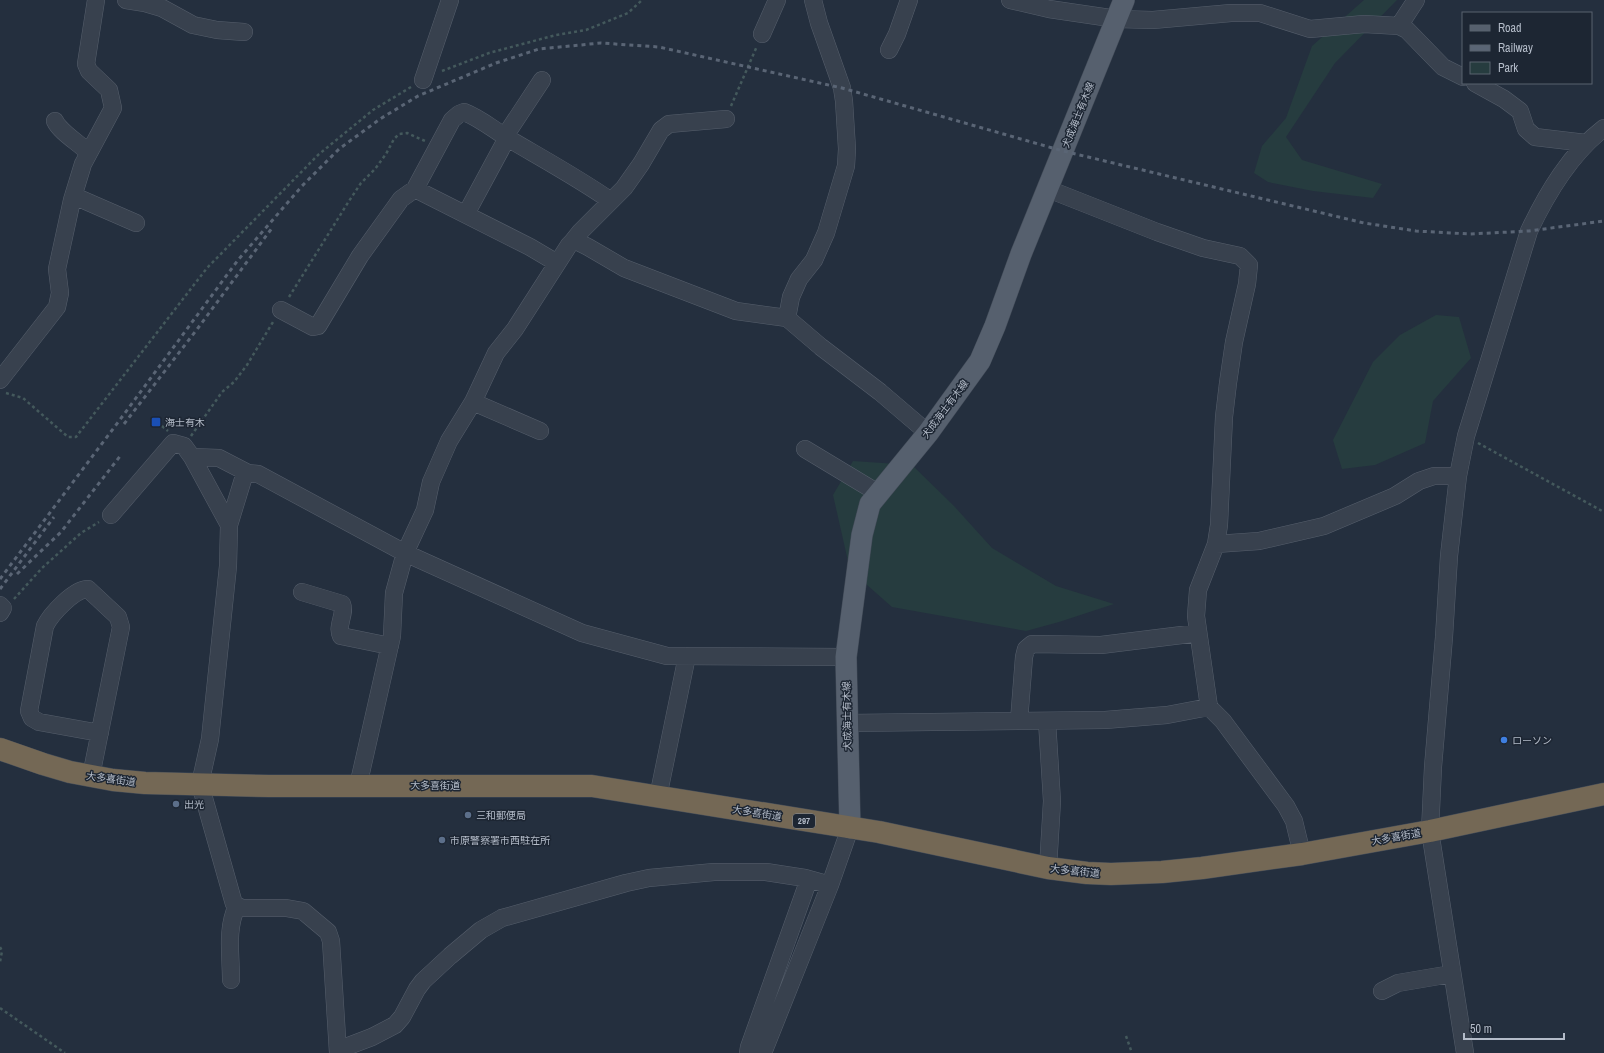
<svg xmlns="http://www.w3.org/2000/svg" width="1604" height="1053" font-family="'Archivo Narrow','Noto Sans JP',sans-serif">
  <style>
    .green { fill: #263c3f }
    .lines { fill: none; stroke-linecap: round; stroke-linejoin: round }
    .minor-casing { stroke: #565f6c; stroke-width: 18 }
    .major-casing { stroke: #414a57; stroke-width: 22 }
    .highway-casing { stroke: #434c59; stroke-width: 23 }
    .path { stroke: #44595c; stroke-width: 2.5; stroke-dasharray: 3 3; stroke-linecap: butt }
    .minor { stroke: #38414e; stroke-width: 17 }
    .major { stroke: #56606e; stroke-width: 21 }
    .highway { stroke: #746855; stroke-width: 22 }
    .rail { stroke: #5a6575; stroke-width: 3; stroke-dasharray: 4 4; stroke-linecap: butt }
    .transit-dot { fill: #1a4fb4; stroke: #1d2633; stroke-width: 1.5 }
    .shop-dot { fill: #3f7fe0; stroke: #1d2633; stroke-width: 1.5 }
    .service-dot { fill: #5c6f8a; stroke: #1d2633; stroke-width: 1.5 }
    .labels { text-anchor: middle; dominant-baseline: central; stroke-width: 3; stroke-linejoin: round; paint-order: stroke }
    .shield { fill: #1d2633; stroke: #878f9c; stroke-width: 1 }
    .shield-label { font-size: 9px; font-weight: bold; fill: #b4bcc9 }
    .street-label { font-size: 10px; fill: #b4bcc9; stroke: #1d2633 }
    .poi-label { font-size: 10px; fill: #b4bcc9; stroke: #1d2633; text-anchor: start }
  </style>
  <rect width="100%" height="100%" fill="#242f3e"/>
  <path class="green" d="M1364 0H1397L1335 63 1286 137 1302 160 1382 184 1373 198 1313 191 1268 182 1254 173 1262 146 1286 118 1312 46Z
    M1436 315 1459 317 1471 358 1433 401 1425 443 1375 465 1342 469 1333 440 1373 362 1400 335Z
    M853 461 912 465 954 506 992 548 1056 586 1114 604 1059 622 1026 631 892 607 850 570 833 495Z"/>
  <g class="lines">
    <defs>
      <path id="minor" d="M126 0 145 3 162 8 193 25 217 30 244 32
        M1010 0 1049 9 1117 19 1153 20 1231 13H1260L1310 29 1364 24 1399 26 1407 30 1443 67 1463 77
        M1399 26 1416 0
        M762 34 777 0
        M889 50 897 34 909 0
        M423 80 450 0
        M1475 83 1504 99 1520 111 1526 129 1535 137 1586 143
        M55 121C60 132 79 143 89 153
        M505 136 542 80
        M415 189 530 247 557 263
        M1048 189 1157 232 1203 248 1240 256 1249 265 1247 284 1234 342 1228 383 1224 417 1219 525 1216 544 1198 590 1196 616 1209 707 1223 721 1286 806 1294 821 1302 854
        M74 196 136 223
        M466 214 507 138
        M572 242 580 232 624 188 641 164 661 130 669 124 726 119
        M281 310 313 327 318 326 360 256 401 199 415 189 452 120 459 114 464 112C480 118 494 130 509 139 543 159 578 178 611 201
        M787 318 791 297 799 279 814 260 826 233 846 166 847 149 844 101 842 88 819 23 813 0
        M0 380 57 307 60 293 57 269 72 200 83 164 113 108 109 90 89 71 86 64 96 0
        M473 402 540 431
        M805 449 878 493
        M192 457 219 458 248 473
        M111 515 173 443 184 446 192 457 229 525
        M1216 544 1259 541 1324 526 1395 496 1419 481 1434 476H1458
        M302 592 342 604C346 614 336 626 341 636L390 646
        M0 605 3 608 0 613
        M1019 721 1024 657 1026 649 1032 644 1101 645 1198 633
        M1047 721 1052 801 1048 868
        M847 723 1105 720 1167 715 1209 707
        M91 776 121 627 118 617 88 589C74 589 51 614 45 626L29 711 32 718 39 722 100 733
        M358 786 392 636 394 593 405 553 425 510 431 482 449 441 473 402 496 353 515 329 569 245 572 242H578L588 247 624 268 736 311 787 318 821 347 880 392 928 433
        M658 797 687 656
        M231 980C231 955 226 929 237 906
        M1382 991 1398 983 1451 974
        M338 1050 372 1037 395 1025 402 1017 417 989 423 981 450 956 481 930 502 918 626 883 649 878 714 872H766L805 878 830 885
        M338 1053 331 941 328 932 303 911 286 908H242L234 904 200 784 210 739 228 566 229 525 244 476 248 473 258 474 405 553 582 633 667 656 846 657
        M748 1053 749 1047 809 879
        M763 1053 830 885 850 828
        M1465 1053 1430 831 1433 767 1444 637 1449 556 1458 476 1466 436 1529 231C1547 193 1570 154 1604 128"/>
      <path id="major" d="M850 828 846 657 862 535 870 504 928 433 980 361 995 326 1021 254 1124 0"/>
      <path id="highway" d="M0 749 43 764 70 772 113 780 145 783 269 786H592L879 832 1048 868 1087 873 1111 874 1162 872 1202 868 1302 854 1430 831 1604 794"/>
    </defs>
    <use href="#minor" class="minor-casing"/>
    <use href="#major" class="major-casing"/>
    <use href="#highway" class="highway-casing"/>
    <path class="path" d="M442 71 489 53 556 35 586 30 628 13 642 0
      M731 106 757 46
      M289 297 349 201 361 183 375 169 386 154 394 139 399 134 407 133 425 141
      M6 393 23 398 68 437H76L207 268 318 155 373 110 411 87
      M162 426 168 431
      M191 436 222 392 234 382 247 365 273 322
      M1478 443 1604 512
      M14 599 42 568 81 533 99 522
      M0 947 2 951 0 962
      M0 1008 65 1053
      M1126 1036 1132 1053"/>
    <use href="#minor" class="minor"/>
    <use href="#major" class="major"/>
    <use href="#highway" class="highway"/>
    <path class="rail" d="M124 424 198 328 272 228
      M17 574 61 532 121 455
      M0 579 119 421 238 260 302 186 339 149 380 119 418 96 496 63 539 49 601 43 659 47 842 88 1063 151 1364 223 1416 231 1470 234 1529 231 1604 221
      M0 589 54 517"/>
  </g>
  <rect class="transit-dot" x="151" y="417" width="10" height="10" rx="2"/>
  <circle class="shop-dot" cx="1504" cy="740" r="4"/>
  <g class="service-dot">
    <circle cx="176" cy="804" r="4"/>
    <circle cx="468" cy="815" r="4"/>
    <circle cx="442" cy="840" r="4"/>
  </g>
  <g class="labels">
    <rect class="shield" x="793" y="814" width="22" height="14" rx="3"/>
    <g class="shield-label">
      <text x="804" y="821">297</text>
    </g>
    <g class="street-label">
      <text transform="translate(1078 115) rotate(-68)">犬成海士有木線</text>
      <text transform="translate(945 409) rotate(-53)">犬成海士有木線</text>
      <text transform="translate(847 716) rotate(-91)">犬成海士有木線</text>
      <text transform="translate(111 779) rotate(8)">大多喜街道</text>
      <text x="435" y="785">大多喜街道</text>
      <text transform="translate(757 813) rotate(9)">大多喜街道</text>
      <text transform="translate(1396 837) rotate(-10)">大多喜街道</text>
      <text transform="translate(1075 871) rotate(6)">大多喜街道</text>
    </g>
    <g class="poi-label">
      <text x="165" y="422">海士有木</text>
      <text x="1512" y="740">ローソン</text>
      <text x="184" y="804">出光</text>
      <text x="476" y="815">三和郵便局</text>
      <text x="450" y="840">市原警察署市西駐在所</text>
    </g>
  </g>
  <rect x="1462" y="12" width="130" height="72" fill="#1d2633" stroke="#59626f"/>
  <rect x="1470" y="25" width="20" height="6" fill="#56606e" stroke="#59626f"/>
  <text x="1498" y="32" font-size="12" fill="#b4bcc9">Road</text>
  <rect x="1470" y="45" width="20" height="6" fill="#5a6575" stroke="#59626f"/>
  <text x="1498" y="52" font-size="12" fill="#b4bcc9">Railway</text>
  <rect x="1470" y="62" width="20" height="12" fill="#263c3f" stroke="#59626f"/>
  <text x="1498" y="72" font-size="12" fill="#b4bcc9">Park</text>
  <path d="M1464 1033v6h100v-6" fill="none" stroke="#b4bcc9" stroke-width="2"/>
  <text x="1470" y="1033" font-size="12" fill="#b4bcc9" stroke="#1d2633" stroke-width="3" paint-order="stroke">50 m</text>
</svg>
